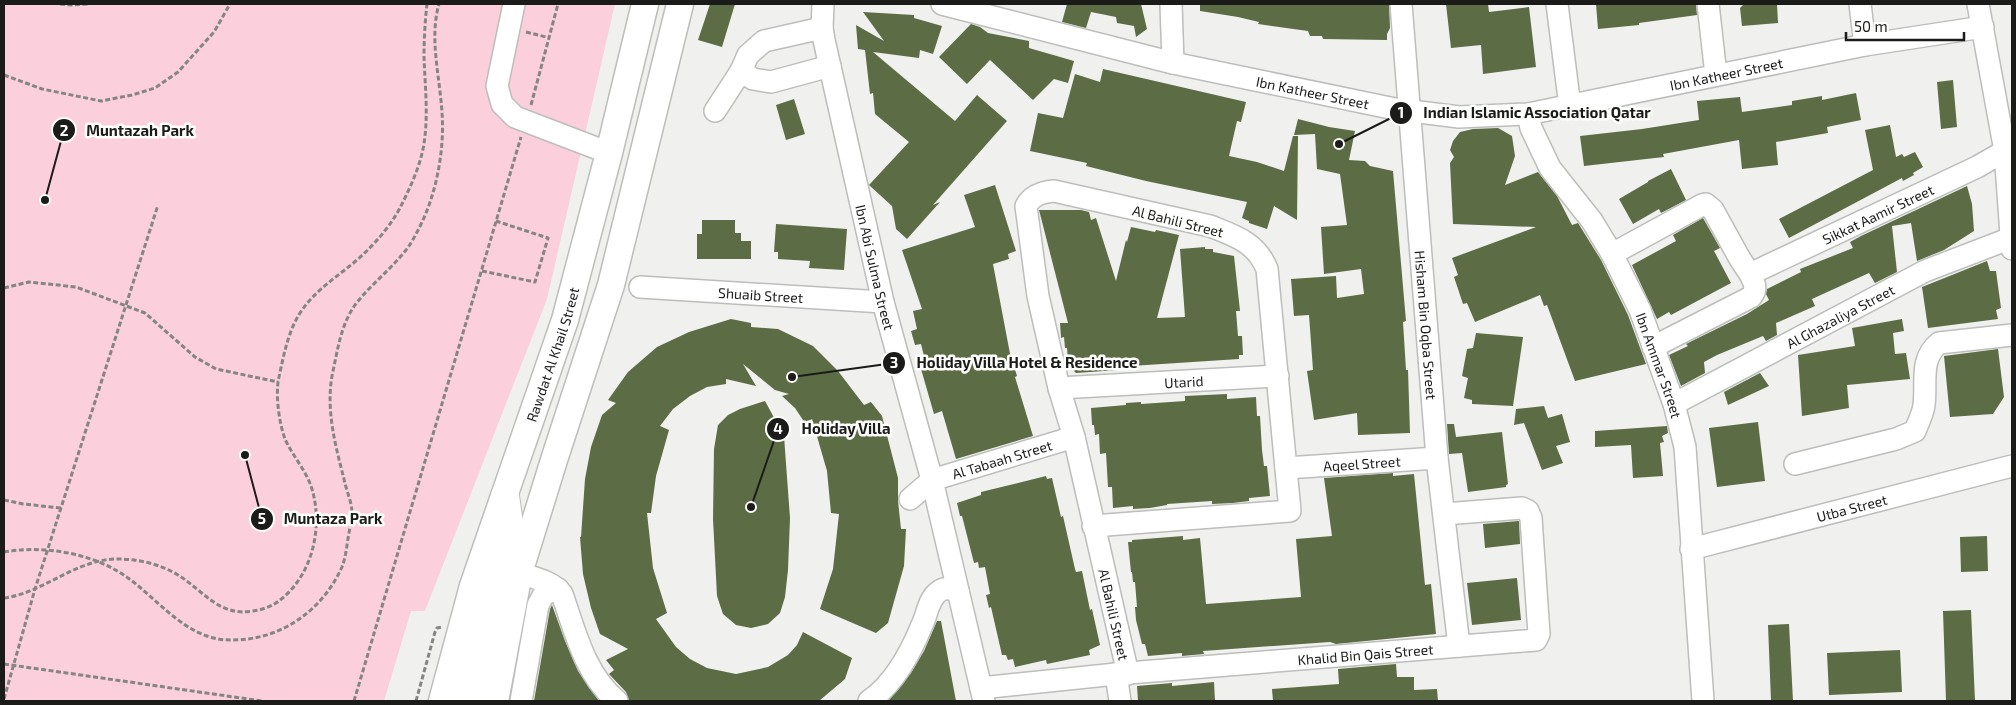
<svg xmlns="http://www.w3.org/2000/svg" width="2016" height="705" font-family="'Exo 2',sans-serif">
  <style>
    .green { fill: #fbd0dc }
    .building { fill: #5c6c45 }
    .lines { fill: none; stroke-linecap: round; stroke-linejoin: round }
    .minor-casing { stroke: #bcbebb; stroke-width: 24 }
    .major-casing { stroke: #bcbebb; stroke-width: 29 }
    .highway-casing { stroke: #bcbebb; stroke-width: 30 }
    .path { stroke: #858583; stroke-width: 3; stroke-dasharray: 5 2.5; stroke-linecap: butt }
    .minor { stroke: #fff; stroke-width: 21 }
    .major { stroke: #fff; stroke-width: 26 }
    .highway { stroke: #fff; stroke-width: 28 }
    .labels { text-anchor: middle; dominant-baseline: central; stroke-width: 5; stroke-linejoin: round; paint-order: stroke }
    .street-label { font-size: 14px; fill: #1b1b1a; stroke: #fdfffc }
    .leader { fill: none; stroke: #1b1b1a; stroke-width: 2 }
    .callout-dot { fill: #1b1b1a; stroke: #fdfffc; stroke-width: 2 }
    .mark-label { font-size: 15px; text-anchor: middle; font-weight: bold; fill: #fff }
    .callout-label { font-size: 15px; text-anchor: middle; font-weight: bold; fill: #1b1b1a; stroke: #fdfffc; stroke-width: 5; stroke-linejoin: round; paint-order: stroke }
  </style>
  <rect width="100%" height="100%" fill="#f0f1ee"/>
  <path class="green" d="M4 4H615L547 299 425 611H411L384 701H4Z"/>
  <path class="building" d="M710 4H735L722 47 698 40Z
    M1067 4H1141L1147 29 1136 37 1134 26 1117 23 1116 17 1091 12 1086 28 1062 22Z
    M1200 4H1389L1390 28 1387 34V40L1323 39 1322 36H1310L1308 31 1258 24 1259 22 1238 17 1200 11Z
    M1446 4H1488L1489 12 1529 7 1536 67 1483 74 1481 45 1451 48Z
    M1596 4H1696L1697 15 1639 23V25L1598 29Z
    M1744 4H1777L1778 23 1742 26 1740 8Z
    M863 12 914 15V18L942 26 933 54 920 50 919 58 873 52 955 121 977 95 1007 121 933 205 940 202 907 239 896 229 892 206 869 185 909 142 875 114 873 93 870 94 865 50 858 49 856 25 884 41Z
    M971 24 980 27 988 33 1029 41V48L1074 61 1068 83 1054 79 1033 100 990 60 967 84 939 57Z
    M1103 69 1246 102 1241 122 1237 121 1229 156 1257 162 1284 171 1293 136H1298L1297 220 1274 206 1267 229 1249 223V221L1242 218 1247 202 1146 181 1086 166 1087 163 1030 151 1038 113 1063 118 1075 74 1100 82Z
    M1953 80 1957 127 1941 129 1937 82Z
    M1856 93 1861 120 1827 127 1828 133 1776 142 1778 165 1742 169 1739 140 1663 154 1664 157 1584 166 1580 136 1642 129 1699 120 1697 101 1740 97 1742 112 1792 105V101L1822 96V100Z
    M794 99 805 134 786 140 776 105Z
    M1298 119 1329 127 1355 131 1349 160 1365 161 1370 166 1393 171 1406 321 1403 322 1406 370H1408L1410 433 1358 435 1357 413 1314 420 1307 371 1313 370 1309 315 1294 316 1291 279 1336 276 1337 298 1364 294 1361 269 1324 274 1321 227 1347 225 1340 174 1317 169 1315 134 1294 135Z
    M1890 125 1896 157 1902 154 1904 157 1915 152 1923 167 1913 173 1914 175 1903 181 1902 178 1789 238 1779 219 1873 170 1865 130Z
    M1498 128 1512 136 1515 156 1505 185 1538 172 1557 196 1572 225 1578 223 1601 260 1628 315 1646 364 1575 381 1547 305 1544 306 1540 295 1475 322 1467 303 1463 304 1454 277 1458 275 1452 258 1536 227 1453 224 1450 163 1454 157 1450 150 1453 141 1460 132 1473 129Z
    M1671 169 1686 200 1661 213 1659 209 1633 224 1619 199 1648 182V181Z
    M995 185 1016 251 1008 254 1009 259 993 264 1011 359H1012L1017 376 1015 377 1033 436 956 459 942 411 934 414 921 369 927 368 921 344 915 345 911 331 917 329 913 311 922 309 902 250 975 227 964 195Z
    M1967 186 1972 204 1974 231 1944 250 1917 261 1911 223 1892 226 1897 272 1875 283 1869 273 1812 299 1815 306 1776 323 1777 335 1766 341 1763 336 1717 355 1704 362 1705 373 1681 386 1669 355 1688 346 1686 344 1696 339 1747 314 1769 300 1766 294 1767 289 1801 272 1800 269 1853 248 1850 242 1861 236Z
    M1039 210H1081L1089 212 1091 220 1096 218 1116 281 1126 240 1127 242 1131 227 1155 232 1156 230 1179 235 1157 318 1185 317 1180 249 1205 247V249H1213V252L1234 256 1240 311H1236L1238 336H1242L1243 355H1239V359L1131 366 1132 369 1076 373 1074 371 1068 361 1067 348H1065L1064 337 1061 338 1060 323H1068Z
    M1703 218 1720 248 1714 251 1731 283 1671 315 1669 312 1657 319 1632 265 1676 241 1673 235Z
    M702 220H735V233H741V241H751V259H697V234H702Z
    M776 224 847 229 844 270 809 268 810 261 778 259V252H774Z
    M1987 261 1990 271H1996L2001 308 1996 310 1998 319 1928 328 1922 287Z
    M731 319 751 323V327L778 329 813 346 838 371 864 405 871 402 882 416 898 478V501L901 529H906L904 566 888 623 876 633 820 609 833 569 839 514 831 513 827 471 812 419 805 423 795 408 782 396 789 394 775 390 743 364 756 386 726 379V384L707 387 690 396 673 409 660 426 669 430 656 476 651 513H647L653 568 667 613 656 619 676 647 690 659 707 668 736 674 768 667 788 655 797 645 803 632 852 658 845 679 819 701H629L626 692 609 674 614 670 606 660 628 649 600 634 591 608 583 574 580 537H581L585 479 591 447 602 415 616 403 608 400 628 372 657 347 689 332Z
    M1902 319 1904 331 1893 333 1895 354 1906 353 1910 379 1847 385 1849 408 1802 416 1798 355 1855 346 1852 328Z
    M1476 333 1523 337 1513 406 1472 404V400L1464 398 1468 378 1462 376 1467 349 1473 348Z
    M1998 349 2004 397 1993 414 1950 417 1944 356Z
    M1760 373 1769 386 1728 405 1724 392Z
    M1227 394V399L1256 397 1257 416H1260L1262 450 1264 466H1267L1270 496 1249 498V501L1233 503 1212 504V501L1167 504V505L1150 508 1133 509V506L1113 508 1112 487H1108L1106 453 1100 454 1099 434 1095 435 1094 425H1092L1091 408 1126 405V403L1141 402V404L1185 401V396Z
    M765 401 784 436 790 518 788 570 785 597 780 613 768 624 751 628 736 625 723 614 717 596 713 519 714 449 718 425 728 415 740 409Z
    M1544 406 1548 418 1562 414 1570 442 1556 446 1563 463 1542 470 1524 423 1514 425 1516 409Z
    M1758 422 1765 481 1717 487 1709 428Z
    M1447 424H1454L1456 437 1502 432 1508 484 1506 485V487L1468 492 1462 453 1449 454Z
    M1667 426 1668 433 1662 436 1664 442 1660 443 1663 476 1633 478 1631 445 1595 447V431Z
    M1393 473V476L1414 474 1425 585 1431 584 1436 634 1336 644 1330 642 1203 651 1204 654 1182 656V653L1148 656 1145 644H1142L1136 620 1135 607H1137L1135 582H1133L1132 572H1131L1128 542H1132V540L1183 536V540L1200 538 1206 604 1301 597 1296 539 1332 536 1324 478Z
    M1046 476 1047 479 1052 478 1061 517 1063 516 1075 569 1076 572 1082 571 1090 610 1092 609 1100 645 1089 650 1090 655 1047 664 1046 660 1015 667 1013 659 1008 660 1006 655H1002L991 607 989 608 986 595 990 594 985 567 979 568 978 562 974 563 962 516H960L957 503 981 495V492Z
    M1519 521 1520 544 1485 548 1483 524Z
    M1987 536 1988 571 1961 572 1960 537Z
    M1517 578 1521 620 1472 625 1467 583Z
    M552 605 565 641 578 671 599 701H534L550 609Z
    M1971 610 1975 701H1946L1943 611Z
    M937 621H941L956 701H888L911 673 924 651Z
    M1789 624 1793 701H1771L1768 625Z
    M1900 650 1902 692 1829 695 1827 653Z
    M1396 664 1397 677H1414V690L1437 689 1438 701H1273L1272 689 1339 684 1338 669Z
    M1214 682 1215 701H1138L1137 686 1172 683V686Z"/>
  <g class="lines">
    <defs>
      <g id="minor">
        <path d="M514 4 497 86 502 104 515 117 609 153"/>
        <path id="s1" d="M823 4 822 28 824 40 883 302 932 480 984 701"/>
        <path id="s2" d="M942 4 1173 63 1395 109 1459 117 1528 114 1865 45 1983 27"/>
        <path d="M1171 4 1173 63"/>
        <path id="s3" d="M1401 4 1437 458 1459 646"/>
        <path d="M1557 4 1570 107"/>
        <path d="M1708 4 1716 75"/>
        <path d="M1860 4 1865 45"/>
        <path d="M1978 4 2005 151 2012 249"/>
        <path d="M741 71 753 79 771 82 830 66"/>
        <path d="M715 111 741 71 748 55 764 41 822 28"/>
        <path id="s4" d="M1528 114 1531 128 1550 168 1592 221 1612 254 1640 310 1674 404 1685 447 1703 701"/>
        <path id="s5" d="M1612 254 1702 205 1706 204 1713 210 1740 259 1750 274 1977 167 2005 151"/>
        <path id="s6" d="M640 287 883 302"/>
        <path d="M1653 347 1751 297C1758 289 1754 282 1750 274"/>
        <path id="s7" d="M1059 388 1278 376"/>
        <path id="s8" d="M1674 404 1925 271 2011 238"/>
        <path d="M1795 464 1896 439 1915 431C1918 423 1923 414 1924 405 1927 383 1919 359 1939 343L2012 335"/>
        <path id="s9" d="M1286 468 1437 458"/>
        <path id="s10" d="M910 499 932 480 1074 437"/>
        <path id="s11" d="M1093 526 1290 511 1267 269C1256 242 1235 236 1210 226L1054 191C1042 192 1032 195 1026 206L1038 296 1059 388 1074 437 1128 674"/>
        <path id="s12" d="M1691 549 2012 466"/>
        <path d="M519 573C535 578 552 581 562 594 575 631 585 675 617 701"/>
        <path d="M1116 674 1120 701"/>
        <path id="s13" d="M981 688 1116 674 1536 640 1539 634 1531 518 1528 511 1522 508 1444 514"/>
        <path d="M521 701 538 605 544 594 558 589"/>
        <path d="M869 701C894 684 911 652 922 625 927 615 928 601 937 593 943 587 951 588 958 591"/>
      </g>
      <g id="major">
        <path id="s14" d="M442 701 473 586 565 320 609 153 645 4"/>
        <path d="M495 701 519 573 554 460 611 285 680 4"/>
      </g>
      <path id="highway" d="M468 701 490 624 508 546 510 531 505 496"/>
    </defs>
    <use href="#minor" class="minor-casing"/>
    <use href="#major" class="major-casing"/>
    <use href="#highway" class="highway-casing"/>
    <path class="path" d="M60 4 71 5 89 4
      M526 32 550 38
      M4 75 42 89 101 101 132 95 155 88 178 72 214 32 230 4
      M531 105 558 4
      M482 271 535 282 548 238 496 221
      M4 288 29 282 76 287 145 313 195 357 216 369 278 382
      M4 500 23 504 61 508
      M4 552C44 545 94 553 128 578 160 601 188 641 232 640 281 640 322 611 342 567 346 557 347 543 349 533 350 526 352 519 352 513 352 502 346 490 344 479 335 444 325 407 333 371 338 348 341 325 355 305 371 284 393 268 409 246 418 232 427 213 432 196 440 170 444 140 442 113 440 77 429 39 439 4
      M4 598C44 593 75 559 118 559 138 559 160 564 178 575 204 591 219 617 253 611 262 610 273 606 280 600 313 575 324 525 311 486 305 469 292 455 285 439 279 423 275 393 279 377 284 354 288 332 300 313 315 290 337 277 357 260 374 245 389 228 400 208 409 190 419 169 423 149 429 119 425 87 424 57 424 40 425 21 427 4
      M4 664 262 701
      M4 699 35 589 158 205
      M354 701 521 137
      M416 701 435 632 437 628 443 627"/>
    <use href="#minor" class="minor"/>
    <use href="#major" class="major"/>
    <use href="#highway" class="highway"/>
  </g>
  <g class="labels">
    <g class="street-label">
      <text stroke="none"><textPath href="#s2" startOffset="801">Ibn Katheer Street</textPath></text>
      <text stroke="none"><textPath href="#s2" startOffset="381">Ibn Katheer Street</textPath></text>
      <text stroke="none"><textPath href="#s5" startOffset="331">Sikkat Aamir Street</textPath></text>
      <text transform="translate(1178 221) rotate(14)">Al Bahili Street</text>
      <text stroke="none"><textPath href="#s1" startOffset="269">Ibn Abi Sulma Street</textPath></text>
      <text stroke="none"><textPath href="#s6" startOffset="121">Shuaib Street</textPath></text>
      <text stroke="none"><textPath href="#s8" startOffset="188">Al Ghazaliya Street</textPath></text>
      <text stroke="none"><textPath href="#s3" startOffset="322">Hisham Bin Oqba Street</textPath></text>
      <text stroke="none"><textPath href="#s14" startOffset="364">Rawdat Al Khail Street</textPath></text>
      <text stroke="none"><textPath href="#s4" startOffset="286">Ibn Ammar Street</textPath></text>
      <text stroke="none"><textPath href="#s7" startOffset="125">Utarid</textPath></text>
      <text stroke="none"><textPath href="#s10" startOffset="102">Al Tabaah Street</textPath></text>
      <text stroke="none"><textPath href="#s9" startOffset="76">Aqeel Street</textPath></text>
      <text stroke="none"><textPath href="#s12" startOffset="166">Utba Street</textPath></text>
      <text stroke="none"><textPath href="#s11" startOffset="1126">Al Bahili Street</textPath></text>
      <text stroke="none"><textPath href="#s13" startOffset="386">Khalid Bin Qais Street</textPath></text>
    </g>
  </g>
  <path class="leader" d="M1339 144L1401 113M45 200L64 130M792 377L894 363M751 507L778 429M245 455L262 519"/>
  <g class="callout-dot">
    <circle cx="1339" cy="144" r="5"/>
    <circle cx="45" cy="200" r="5"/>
    <circle cx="792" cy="377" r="5"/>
    <circle cx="751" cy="507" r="5"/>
    <circle cx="245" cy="455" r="5"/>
    <circle cx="1401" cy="113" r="12"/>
    <circle cx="64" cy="130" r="12"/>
    <circle cx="894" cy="363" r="12"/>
    <circle cx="778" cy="429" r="12"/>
    <circle cx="262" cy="519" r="12"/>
  </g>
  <g class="mark-label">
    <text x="1401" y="118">1</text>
    <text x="64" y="136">2</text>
    <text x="894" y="368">3</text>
    <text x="778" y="434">4</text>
    <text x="262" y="524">5</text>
  </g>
  <g class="callout-label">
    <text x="1537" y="118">Indian Islamic Association Qatar</text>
    <text x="140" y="136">Muntazah Park</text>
    <text x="1027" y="368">Holiday Villa Hotel &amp; Residence</text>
    <text x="846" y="434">Holiday Villa</text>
    <text x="333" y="524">Muntaza Park</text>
  </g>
  <rect width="2016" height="705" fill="none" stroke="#1b1b1a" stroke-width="10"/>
  <path d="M1846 32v8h118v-8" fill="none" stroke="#1b1b1a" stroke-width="2.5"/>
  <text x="1854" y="32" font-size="15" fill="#1b1b1a" stroke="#fdfffc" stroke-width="4" paint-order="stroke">50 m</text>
</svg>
